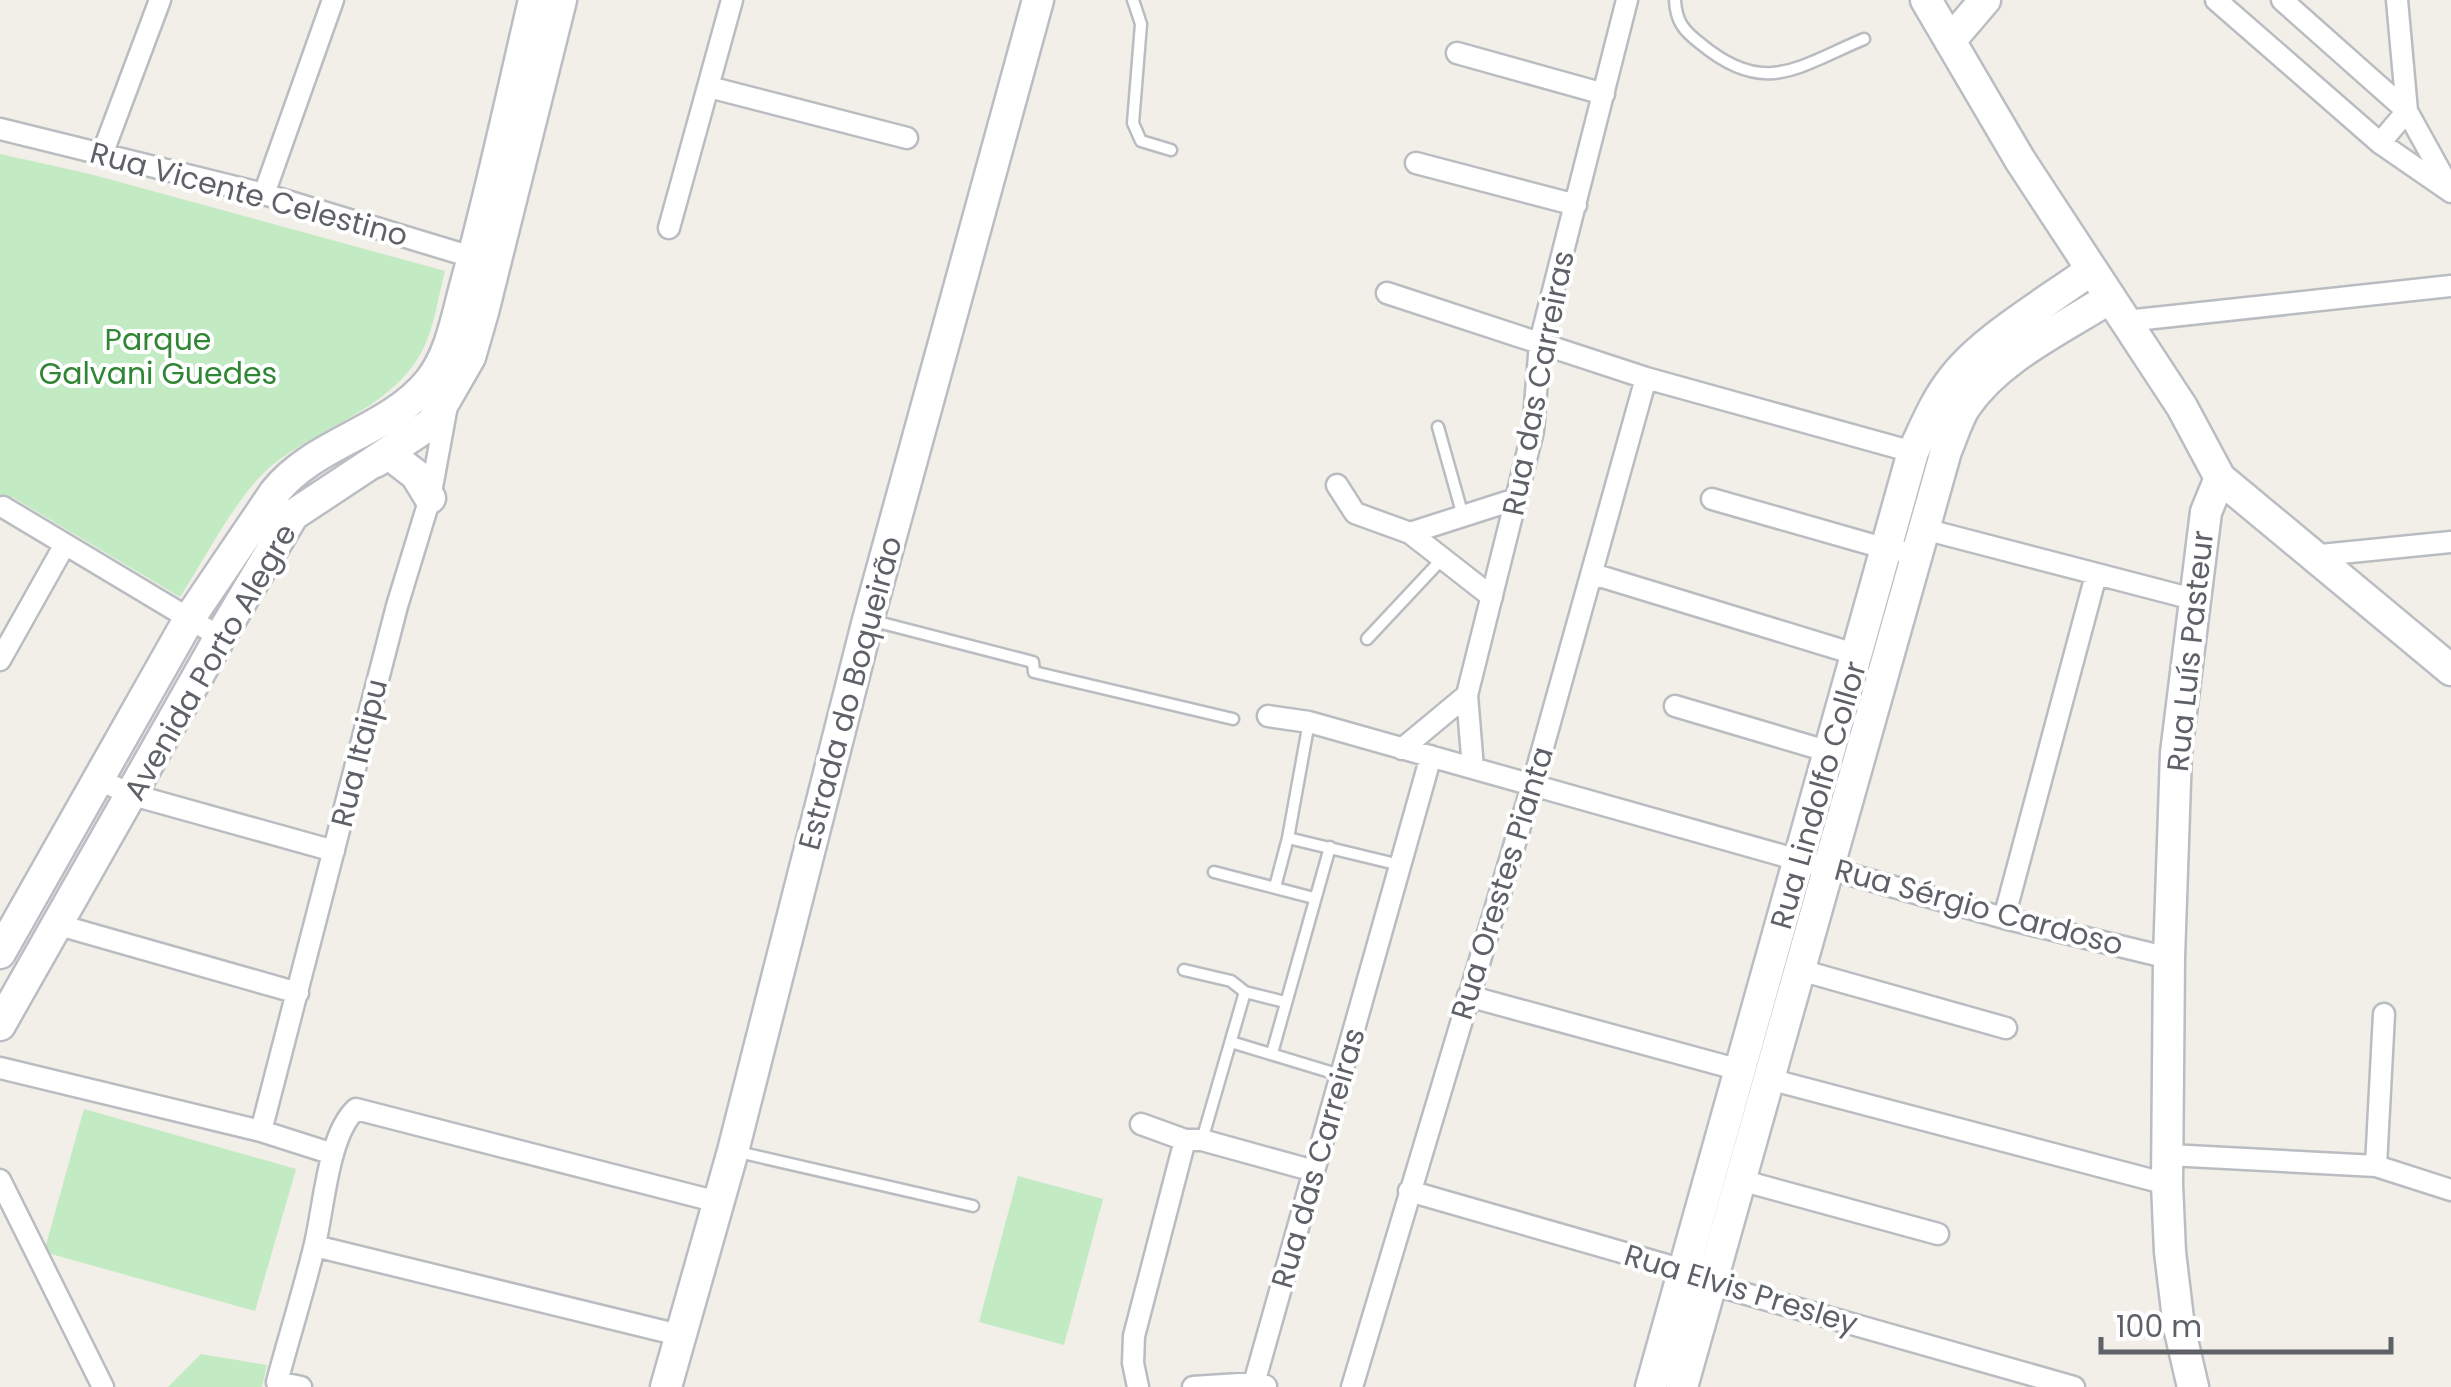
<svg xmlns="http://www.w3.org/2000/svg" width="2451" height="1387" font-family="Poppins,sans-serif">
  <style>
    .green { fill: #c2eac3 }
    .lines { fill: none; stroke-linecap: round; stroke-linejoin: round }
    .lane-casing { stroke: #b9bcc1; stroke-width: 15 }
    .street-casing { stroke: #b9bcc1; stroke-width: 25 }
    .secondary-casing { stroke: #babdc3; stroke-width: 35 }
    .lane { stroke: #fff; stroke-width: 10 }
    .street { stroke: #fff; stroke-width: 20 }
    .secondary { stroke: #fff; stroke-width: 30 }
    .labels { text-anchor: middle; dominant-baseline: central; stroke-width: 8; stroke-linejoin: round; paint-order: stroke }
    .street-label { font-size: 30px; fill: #5e6268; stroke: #fff }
    .park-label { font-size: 30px; fill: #308635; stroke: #fff }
  </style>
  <rect width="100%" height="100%" fill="#f1efe7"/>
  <path class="green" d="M0 154 90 174 445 271C438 297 434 330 421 353 389 411 315 428 268 469 236 497 204 560 180 597L12 497 0 509Z
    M84 1109 296 1169 255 1311 44 1252Z
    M1018 1176 1103 1199 1064 1345 979 1322Z
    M201 1354 267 1365 262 1387H168Z"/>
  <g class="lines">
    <defs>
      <path id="lane" d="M1133 0 1141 24 1133 123 1141 141 1171 150
        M1675 0C1676 22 1684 31 1701 44 1765 97 1797 67 1864 39
        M1438 427 1463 516
        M874 621 1033 662 1034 672 1233 719
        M1367 639 1442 559
        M1288 838 1400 865
        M1214 872 1314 898
        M1275 887 1288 838 1309 722
        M1184 970 1231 981 1245 992 1285 1002
        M1231 1042 1340 1075
        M1272 1053 1330 847
        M1202 1140 1245 992
        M734 1151 973 1206"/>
      <path id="street" d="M2216 0 2380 143 2451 192
        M2282 0 2407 111 2450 189
        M1457 53 1604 94
        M709 87 907 138
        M0 129 264 194 485 261
        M2380 143 2407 111 2397 0
        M103 152 160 0
        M1416 163 1576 205
        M264 194 333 0
        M669 228 732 0
        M1387 293 1646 378 1913 452
        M2126 321 2451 286
        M1337 485 1355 513 1410 533 1492 597
        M1712 499 1887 549 1917 554
        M3 507 220 637
        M1924 529 2193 599
        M1410 533 1516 499
        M2311 556 2451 542
        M1593 574 1858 655
        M0 660 64 546
        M1675 706 1830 752
        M1268 716 1309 722 2004 918 2169 958
        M1402 749 1467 695
        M1473 768 1467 695 1533 431 1540 342 1627 0
        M97 779 133 795 334 851
        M2004 918 2096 575
        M59 925 298 993
        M1800 970 2006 1028
        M1468 996 1740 1070
        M0 1068 261 1131 333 1154
        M1769 1079 2167 1184
        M1141 1124 1185 1140H1202L1314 1171
        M261 1131 397 606 430 498 446 411
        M2169 1155 2376 1166 2451 1190
        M2376 1166 2384 1014
        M0 1180 103 1387
        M1740 1180 1938 1234
        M1409 1191 1684 1270 1711 1284 2074 1387
        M315 1246 679 1335
        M301 1387 277 1382C289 1337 303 1293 314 1248 324 1210 327 1136 356 1109L718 1202
        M1138 1387 1133 1363 1134 1336 1185 1140
        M1193 1387 1255 1383 1266 1386
        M1253 1387 1431 756
        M1352 1387 1533 783 1646 378"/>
      <path id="secondary" d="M1926 0 2020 160 2182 407 2220 478 2451 670
        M1950 41 1985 0
        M375 462 389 454 416 475 430 498
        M0 953 189 619 275 492C315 442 388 432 429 382 451 355 457 315 466 283 492 189 512 94 534 0
        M0 1025 220 637 293 515 432 423 470 357 483 312 561 0
        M666 1387 733 1151 868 620 1038 0
        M1651 1387 1913 452C1926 425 1936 399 1955 376 1985 338 2050 300 2091 270
        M1682 1387 1946 451C1952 437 1957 420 1965 407 1998 358 2061 329 2110 298
        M2193 1387 2179 1327 2170 1252 2167 1184 2169 958 2176 753 2206 512 2220 478"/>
    </defs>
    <use href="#lane" class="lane-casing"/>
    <use href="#street" class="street-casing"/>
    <use href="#secondary" class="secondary-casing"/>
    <use href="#lane" class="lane"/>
    <use href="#street" class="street"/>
    <use href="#secondary" class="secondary"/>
  </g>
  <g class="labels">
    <g class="street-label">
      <text transform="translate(249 194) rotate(15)">Rua Vicente Celestino</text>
      <text transform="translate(1538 383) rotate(-79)">Rua das Carreiras</text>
      <text transform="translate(2190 651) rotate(-84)">Rua Luís Pasteur</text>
      <text transform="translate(210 662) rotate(-60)">Avenida Porto Alegre</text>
      <text transform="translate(850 693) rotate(-75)">Estrada do Boqueirão</text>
      <text transform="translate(359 753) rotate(-76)">Rua Itaipu</text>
      <text transform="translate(1818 795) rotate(-74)">Rua Lindolfo Collor</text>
      <text transform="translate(1502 883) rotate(-73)">Rua Orestes Pianta</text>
      <text transform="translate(1979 907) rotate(15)">Rua Sérgio Cardoso</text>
      <text transform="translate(1318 1158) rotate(-74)">Rua das Carreiras</text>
      <text transform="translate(1741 1289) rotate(17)">Rua Elvis Presley</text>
    </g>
    <g class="park-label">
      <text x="158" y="339">Parque<tspan x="158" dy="34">Galvani Guedes</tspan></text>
    </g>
  </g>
  <path d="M2101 1337v15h290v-15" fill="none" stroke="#5e6268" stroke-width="5"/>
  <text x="2116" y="1337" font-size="30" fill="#5e6268" stroke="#ffffff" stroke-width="8" paint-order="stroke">100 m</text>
</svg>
